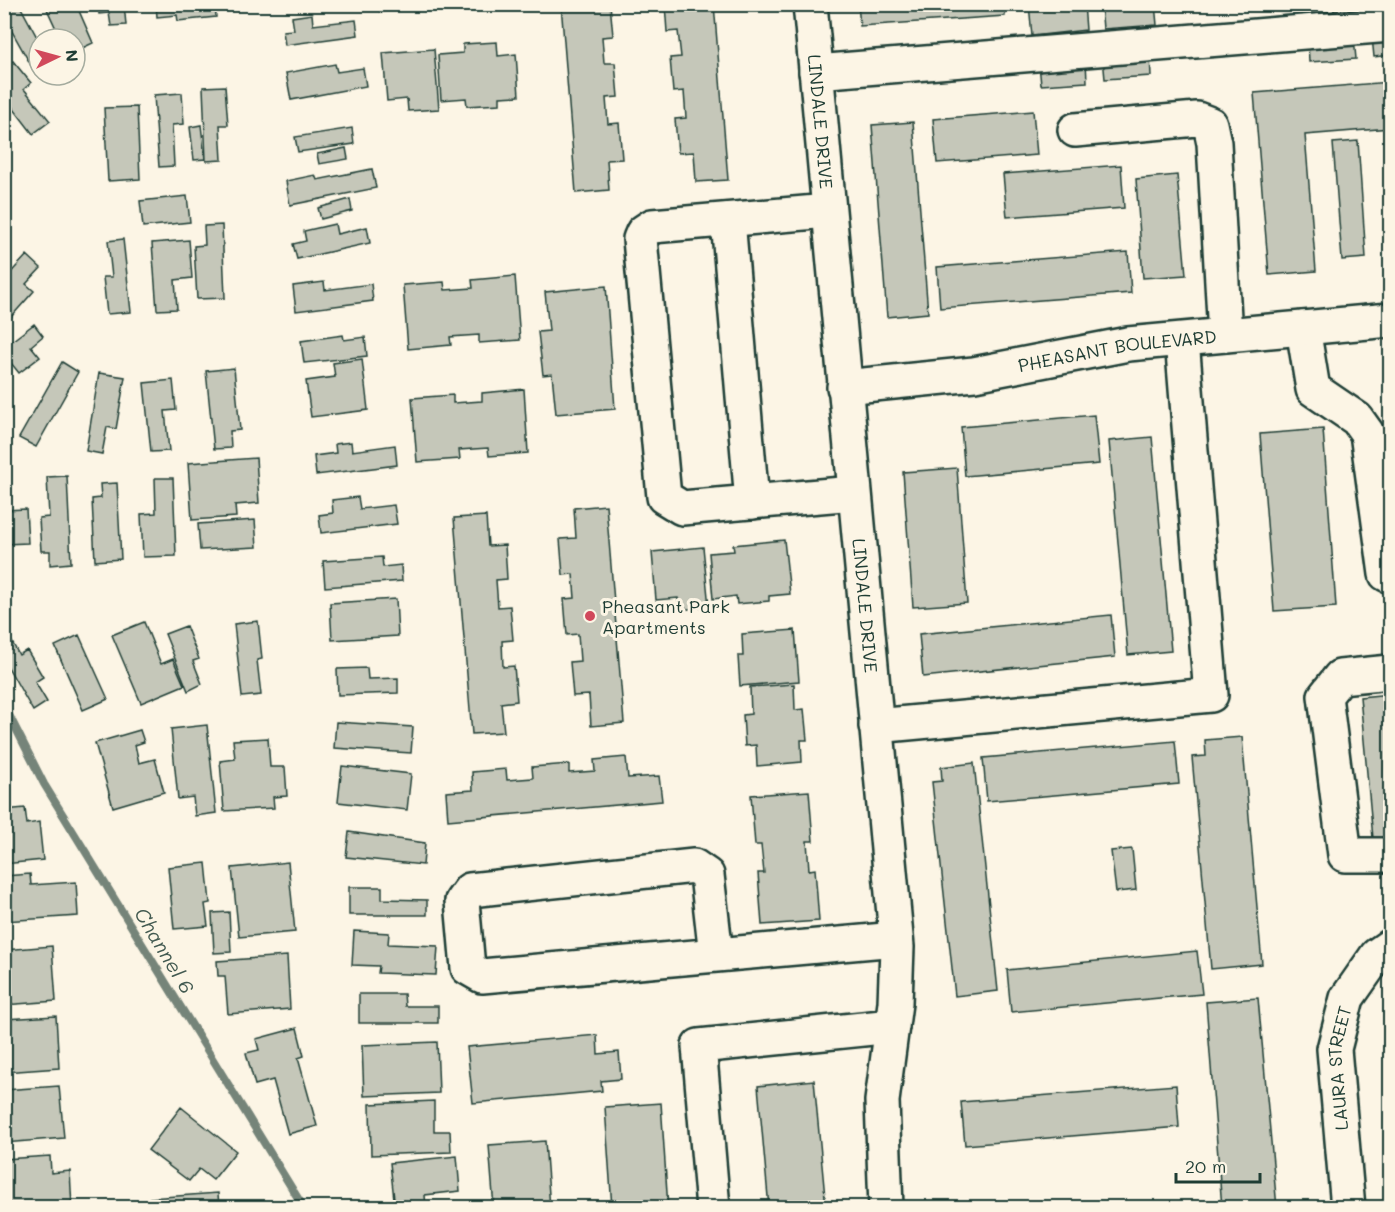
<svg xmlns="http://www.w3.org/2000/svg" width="1395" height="1212" font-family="Mali,sans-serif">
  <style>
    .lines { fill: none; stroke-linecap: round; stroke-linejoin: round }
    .stream { stroke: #758479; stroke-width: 8 }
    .building { fill: #c5c7b9; stroke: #1f3d34; stroke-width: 1.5 }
    .minor-casing { stroke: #1f3d34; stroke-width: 38 }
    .minor { stroke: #fcf5e5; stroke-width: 33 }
    .poi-dot { fill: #d1495b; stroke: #fcf5e5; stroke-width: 2 }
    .labels { text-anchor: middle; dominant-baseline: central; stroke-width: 6; stroke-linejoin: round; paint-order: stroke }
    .street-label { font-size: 18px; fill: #1f3d34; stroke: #fcf5e5 }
    .poi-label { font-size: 18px; fill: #1f3d34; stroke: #fcf5e5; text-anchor: start }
    .water-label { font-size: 20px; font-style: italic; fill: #435a51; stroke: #fcf5e5 }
  </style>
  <rect width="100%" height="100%" fill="#fcf5e5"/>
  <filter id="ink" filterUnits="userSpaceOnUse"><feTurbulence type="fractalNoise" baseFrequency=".0167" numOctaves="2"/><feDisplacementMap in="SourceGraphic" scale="12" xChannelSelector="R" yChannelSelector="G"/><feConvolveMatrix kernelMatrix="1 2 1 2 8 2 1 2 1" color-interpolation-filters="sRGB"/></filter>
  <g filter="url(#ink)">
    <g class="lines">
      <path class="stream" d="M4 705 44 784 304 1208"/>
    </g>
    <path class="building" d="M4 4H19L39 41V63L32 67 4 17Z
      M57 4H76L93 43 76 51 75 39H71L68 31 59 35 47 9Z
      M98 4H124L126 25 111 26 109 13 99 14Z
      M156 4H215L216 17 178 21 177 15 157 17Z
      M379 4H432V6L380 12Z
      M561 4H610L613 36 602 37 604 63H615L618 97 606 98 608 124 619 123 622 159 607 160 609 190 576 193Z
      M665 4H714L728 180 696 182 694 152 678 153 675 119 686 118 684 91 673 92 670 58 681 57 678 31 667 32Z
      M858 4H1005V16L860 26Z
      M1029 4H1084L1086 30 1032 36Z
      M1101 4H1155L1157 25 1103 29Z
      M1333 4H1390V7L1334 11Z
      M312 14 313 25 356 20 358 35 285 45 283 31 294 30 292 17Z
      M1390 35V55L1374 57 1372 37Z
      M1354 38 1356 59 1309 62 1308 42Z
      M497 42 498 56 516 54 519 96 500 97V104L467 106 466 98 441 100 438 55 463 53V44Z
      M434 49 439 109 408 111 407 99 387 101 383 53Z
      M1150 55 1151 76 1105 79 1103 58Z
      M13 61 31 83 24 89 50 121 33 134 4 96V67Z
      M1086 61 1087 82 1041 85 1039 64Z
      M335 64 337 72 363 68 366 86 291 100 286 73Z
      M1390 82V128L1305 135 1316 271 1269 275 1254 93Z
      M225 86 228 125H220L222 160 206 161 203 87Z
      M182 93 184 124 172 125 174 166 159 167 154 95Z
      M137 107 140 179 108 181 104 108Z
      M1033 111 1037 155 937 163 933 119Z
      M913 122 928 313 887 317 872 125Z
      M201 125 205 159 194 160 190 127Z
      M352 128 354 144 298 152 295 137Z
      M1358 141 1366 258 1342 260 1333 143Z
      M346 148 348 159 319 164 317 154Z
      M1121 165 1124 208 1007 217 1003 174Z
      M372 169 376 188 290 205 286 181 315 175 317 180Z
      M1177 175 1186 275 1143 278 1136 179Z
      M187 196 190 222 143 227 140 201Z
      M350 199 352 211 321 219 318 208Z
      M335 224 337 234 367 227 370 243 297 259 293 244 306 241 304 231Z
      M222 225 225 298 197 299 194 246 205 245 204 226Z
      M123 239 131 312 107 314 103 277H112L108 241Z
      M189 240 192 278 175 280 177 309 157 310 152 243Z
      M1128 252 1131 293 940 308 937 267Z
      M27 255 41 268 26 284 34 291 11 317 4 311V280Z
      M515 276 520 340 479 343V335L450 337 451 345 408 349 403 285 444 282 445 290 473 288 472 280Z
      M324 282 325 290 371 284 373 301 296 311 293 286Z
      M606 286 615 409 556 414 552 374 543 375 538 332 549 331 545 292Z
      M34 324 43 336 31 346 40 357 19 373 11 363 4 369V347Z
      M343 335 344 340 365 337 367 356 304 363 301 341Z
      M362 359 368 410 311 417 306 381 335 377 333 363Z
      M62 362 78 372 36 447 19 438Z
      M234 368 240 430 230 431 231 448 214 449 206 371Z
      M99 373 125 377 116 429 107 427 102 454 86 451Z
      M173 380 176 410 165 411 169 451 151 452 144 383Z
      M524 389 528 453 489 456 488 448 459 450 460 459 417 462 412 398 453 395V403L482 401V393Z
      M1094 415 1099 464 965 476 961 427Z
      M1323 429 1336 607 1274 611 1260 434Z
      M1152 437 1171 651 1128 655 1109 441Z
      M351 442 352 451 395 445 397 465 316 475 314 456 336 453 335 444Z
      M256 458 259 503 235 505 236 517 192 520 188 463Z
      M957 468 967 603 913 607 903 472Z
      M67 476 71 563 50 565V551H41L39 518 49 517 47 477Z
      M155 478H173L176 556 143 557 141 514 156 513Z
      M117 483 121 559 95 561 92 499 101 498 100 484Z
      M358 497 360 509 394 505 397 524 321 533 319 515 333 513 332 500Z
      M606 505 624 723 591 726 589 695 573 696 570 662 580 661 578 634 567 635 564 599 575 598 573 574 563 575 560 539 576 538 574 508Z
      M26 509 28 543 4 544V510Z
      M486 516 488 546 505 545 507 579 496 580 498 607 510 606 513 640 502 641 503 667 514 666 517 701 501 703 504 732 472 734 454 518Z
      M255 520 257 547 200 550 198 524Z
      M784 540 790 594 769 596V601L737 604 736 596 713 599 709 553 734 551 733 545Z
      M703 547 709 607 679 610 678 598 656 600 652 552Z
      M382 557 383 567 401 565 402 581 325 587 323 561Z
      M396 599 398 636 332 640 330 603Z
      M1111 615 1115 657 923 677 919 634Z
      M258 621 262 659 257 660 261 695 242 697 234 624Z
      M144 622 161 664 173 659 184 685 141 703 112 635Z
      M186 626 199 659 193 661 202 684 188 691 165 634Z
      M795 630 799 681 740 686 738 656H743L742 634Z
      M79 635 108 699 83 710 55 646Z
      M12 642 19 655 27 650 43 677 35 682 47 702 33 711 4 660V646Z
      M367 668 368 679 398 678V693L338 695 337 669Z
      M794 684 795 710 804 709 807 740H801L802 762 757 766 756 745 745 746 743 715 751 714 750 687Z
      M1390 694V848L1374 849 1360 697Z
      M336 722 413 727 411 753 334 748Z
      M207 725 216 813 195 816 193 797 178 799 171 729Z
      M140 730 144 742 135 745 139 763 155 759 164 792 113 807 95 743Z
      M1242 737 1262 964 1211 969 1192 757 1206 756 1205 740Z
      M268 738 270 767H285L287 796 273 797 274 808 224 811 220 761 235 759 233 740Z
      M1175 741 1179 784 987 801 983 758Z
      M626 757 628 778 659 776 662 801 448 820 446 792 473 790 472 772 506 769 507 780 533 778 532 767 569 764V773L595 771 594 760Z
      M974 763 998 991 955 996 932 782 942 781 941 767Z
      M342 766 411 774 407 810 338 802Z
      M809 791 813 841H807L809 870 815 869 819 921 762 925 758 873H764L761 845H755L751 795Z
      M25 808 27 824 39 822 43 860 4 864V810Z
      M349 832 425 843 423 865 346 857Z
      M1132 849 1136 890 1116 892 1111 851Z
      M288 862 295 932 239 937 232 868Z
      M206 863 210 903 205 904 208 926 174 929 168 867Z
      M30 874 31 885 76 882 78 916 4 921V876Z
      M349 887H382V899L427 900V915H349Z
      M229 912 231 952 214 953 212 913Z
      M354 931 389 933 388 944 438 946 436 975 378 973 379 966 352 965Z
      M52 946 56 1001 4 1005V950Z
      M1197 951 1202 994 1011 1012 1007 970Z
      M287 956 290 1009 228 1014 225 976H218L217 961Z
      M359 994H404L405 1006H438V1023H359Z
      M1258 998 1277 1208H1222L1206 1002Z
      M56 1016 59 1068 4 1072V1019Z
      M297 1028 304 1056 298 1058 317 1126 288 1134 273 1080 255 1085 246 1053 259 1050 256 1039Z
      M597 1035 598 1054 619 1052 621 1079 601 1081 602 1091 473 1103 467 1047Z
      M437 1042 439 1093 364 1096 362 1045Z
      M814 1080 826 1208H769L758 1086Z
      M1176 1085 1179 1127 965 1145 961 1102Z
      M59 1086 64 1138 4 1143V1090Z
      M434 1101V1131H450L451 1152 371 1155 370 1104Z
      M661 1103 668 1208H612L605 1107Z
      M181 1107 236 1151 213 1180 199 1169 189 1181 148 1150Z
      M545 1141 550 1208H494L489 1145Z
      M50 1156 51 1173 70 1171 72 1208H5L4 1159Z
      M457 1156 460 1191 425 1195 426 1208H395L390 1163Z
      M218 1193 219 1208H151L150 1198Z"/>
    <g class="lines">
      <defs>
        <g id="minor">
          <path id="s1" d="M810 4 897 947 895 1003 882 1101 886 1208"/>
          <path d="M816 72 1390 25"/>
          <path d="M1075 130 1197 119 1210 124 1214 143 1225 335"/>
          <path d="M828 211 652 226 643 232 640 239 664 497 682 508 854 493"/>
          <path d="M728 220 752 502"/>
          <path d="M1303 328 1313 389 1357 419 1367 433 1386 574 1390 576"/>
          <path id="s2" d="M844 387 974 374 1128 344 1390 320"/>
          <path d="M1390 672 1340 677 1325 696 1345 855H1390"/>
          <path d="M876 726 1211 695 1182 340"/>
          <path d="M716 955 707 875 694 866 470 890 462 901 468 968 482 976 896 939"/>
          <path d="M713 1208 699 1046 892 1026"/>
          <path id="s3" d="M1348 1208 1334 1049 1347 998 1377 955 1390 946"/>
        </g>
      </defs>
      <use href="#minor" class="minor-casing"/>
      <use href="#minor" class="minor"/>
    </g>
  </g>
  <circle class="poi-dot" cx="590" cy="616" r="6"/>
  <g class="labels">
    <g class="street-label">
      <text stroke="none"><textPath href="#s1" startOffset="118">LINDALE DRIVE</textPath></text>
      <text stroke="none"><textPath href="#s2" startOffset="276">PHEASANT BOULEVARD</textPath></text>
      <text stroke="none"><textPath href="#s1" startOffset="604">LINDALE DRIVE</textPath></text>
      <text stroke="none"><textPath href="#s3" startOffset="141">LAURA STREET</textPath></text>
    </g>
    <g class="poi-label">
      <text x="602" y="606">Pheasant Park<tspan x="602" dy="21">Apartments</tspan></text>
    </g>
    <g class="water-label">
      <text transform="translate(165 950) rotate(59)">Channel 6</text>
    </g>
  </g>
  <rect width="1395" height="1212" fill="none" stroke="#fcf5e5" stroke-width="24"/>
  <rect x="12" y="12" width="1371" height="1188" fill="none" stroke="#1f3d34" stroke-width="2" filter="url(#ink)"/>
  <g transform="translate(57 57) rotate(85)"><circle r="28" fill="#fcf5e5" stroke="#a4ab9e" stroke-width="1.5"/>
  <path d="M0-4.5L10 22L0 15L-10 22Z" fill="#d1495b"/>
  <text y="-9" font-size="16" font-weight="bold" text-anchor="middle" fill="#1f3d34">N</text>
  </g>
  <path d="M1176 1173v9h84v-9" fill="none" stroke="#1f3d34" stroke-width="3"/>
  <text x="1185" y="1173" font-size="18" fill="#1f3d34" stroke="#fcf5e5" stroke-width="4.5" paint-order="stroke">20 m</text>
</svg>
